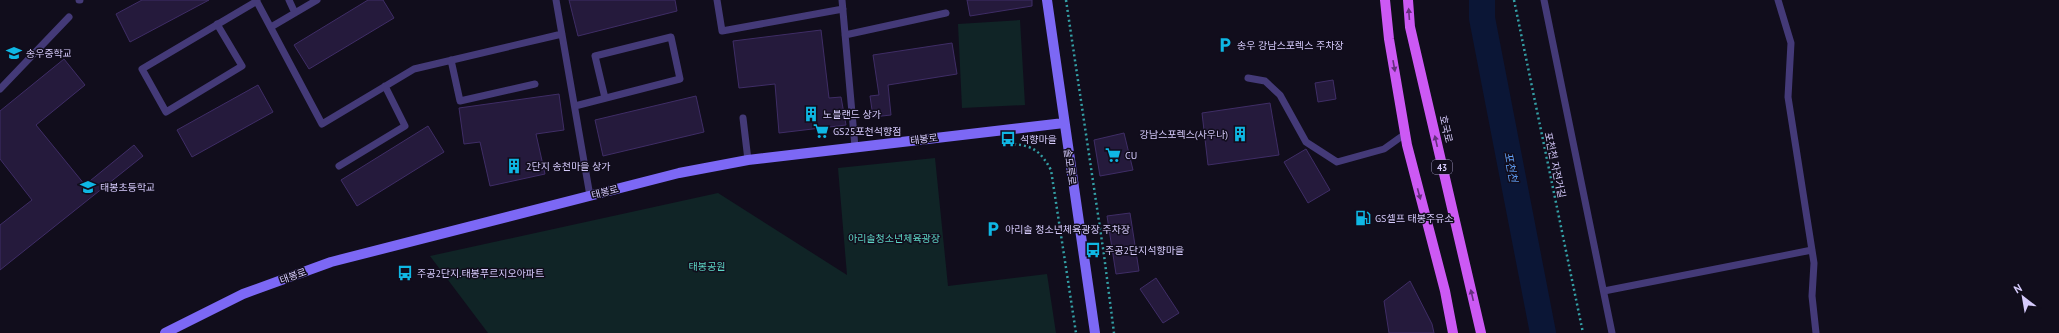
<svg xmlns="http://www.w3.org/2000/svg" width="2059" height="333" font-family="'PT Sans','Noto Sans KR',sans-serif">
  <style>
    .green { fill: #102426 }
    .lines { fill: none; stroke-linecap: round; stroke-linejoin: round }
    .river { stroke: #0b1636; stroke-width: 26 }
    .building { fill: #251a3c; stroke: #3f2d66 }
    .path { stroke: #34a0a6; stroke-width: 2.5; stroke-dasharray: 2 3; stroke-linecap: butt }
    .service { stroke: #443a78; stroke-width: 7 }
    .secondary { stroke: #7c68f5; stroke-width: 10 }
    .primary { stroke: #cc59f4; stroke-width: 10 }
    .oneway { fill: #652f7d }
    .labels { text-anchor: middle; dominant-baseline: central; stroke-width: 3; stroke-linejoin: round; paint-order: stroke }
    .shield { fill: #110d1c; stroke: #9b92b9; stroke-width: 1 }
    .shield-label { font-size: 9px; font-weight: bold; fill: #d6cbfc }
    .poi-label { font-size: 10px; fill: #d6cbfc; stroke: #110d1c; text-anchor: start }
    .street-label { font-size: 10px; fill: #d6cbfc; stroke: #110d1c }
    .park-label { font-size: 10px; fill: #5dd6c5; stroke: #110d1c }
    .water-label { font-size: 11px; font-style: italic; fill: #609ff5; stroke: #110d1c }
  </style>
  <rect width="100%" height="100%" fill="#110d1c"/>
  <path class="green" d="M1020 20 1025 105 962 108 958 24Z
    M935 158 948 286 1047 274 1056 333H488L430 256 718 193 847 275 838 168Z"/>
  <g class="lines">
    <path class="river" d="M1482 0V18L1543 333"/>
  </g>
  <path class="building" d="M142 0H209L130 42 116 14Z
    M368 0H383L394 18 309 69 294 45Z
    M569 0H675L677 11 578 36Z
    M967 0H1032V6L970 16Z
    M821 30 829 98 841 97 846 125 779 133 775 84 739 88 733 41Z
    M952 43 957 74 888 85 891 115 873 117 870 96 879 95 873 55Z
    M64 59 85 85 36 125 85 185 134 145 143 156 0 270V225L32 200 0 159V111Z
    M1333 80 1336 99 1318 102 1315 83Z
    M258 85 273 112 192 157 177 130Z
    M559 94 564 130 536 134 545 174 490 186 480 142 464 144 459 108Z
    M696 96 704 132 603 156 595 120Z
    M1270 103 1279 155 1208 165 1202 113Z
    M428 126 444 152 357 206 341 180Z
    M1124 133 1133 170 1100 176 1094 140Z
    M1306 149 1330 190 1308 203 1284 162Z
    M1130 213 1139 271 1116 274 1107 216Z
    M1156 278 1179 313 1163 323 1140 289Z
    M1410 281 1432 324 1434 333H1389L1384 301Z"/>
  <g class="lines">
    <path class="path" d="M1066 0 1104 255 1114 333
      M1514 0 1583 333
      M1014 144C1034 146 1041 152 1051 170L1076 333"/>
    <path class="service" d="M79 0H80
      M256 0 322 124 414 69 562 34
      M289 0 295 13
      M556 0 590 196
      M717 0 722 31 843 9
      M842 0 855 147
      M1544 0 1612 333
      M1778 0 1791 43 1788 97 1814 263 1812 296 1816 333
      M217 24 242 66 166 112 142 69 257 1
      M271 27 317 0
      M845 35 946 13
      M451 60 460 101 535 84
      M1248 78 1265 81 1280 95 1306 142 1337 162 1384 149 1405 134
      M0 89 69 17
      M575 106 680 79 671 37 595 56 605 98
      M743 118 748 160
      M339 166 405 126 385 86
      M1604 291 1812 250"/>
    <path class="secondary" d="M1047 0 1095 333
      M165 333 243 294 331 262 679 173 748 160 1064 123"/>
    <path class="primary" d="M1385 0 1389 39 1407 145 1445 291 1453 333
      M1408 0 1410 27 1481 333"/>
  </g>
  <defs><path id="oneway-solid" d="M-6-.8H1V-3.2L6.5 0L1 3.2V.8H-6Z"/></defs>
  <g class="oneway">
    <use href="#oneway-solid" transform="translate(1409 14) rotate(-94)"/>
    <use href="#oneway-solid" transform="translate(1394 66) rotate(80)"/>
    <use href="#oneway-solid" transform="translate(1436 141) rotate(-103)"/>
    <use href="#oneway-solid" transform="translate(1419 194) rotate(75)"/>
    <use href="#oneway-solid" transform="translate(1472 295) rotate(-103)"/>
  </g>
  <defs>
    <symbol id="parking-bare" viewBox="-9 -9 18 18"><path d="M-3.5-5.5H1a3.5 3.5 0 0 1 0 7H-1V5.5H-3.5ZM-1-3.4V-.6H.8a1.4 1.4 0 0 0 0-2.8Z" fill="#0fb7e4" stroke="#110d1c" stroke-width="2.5" paint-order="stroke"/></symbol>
    <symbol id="school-bare" viewBox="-9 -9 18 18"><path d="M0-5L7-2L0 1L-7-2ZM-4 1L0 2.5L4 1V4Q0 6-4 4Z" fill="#0fb7e4" stroke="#110d1c" stroke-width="2.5" paint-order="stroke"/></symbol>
    <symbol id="building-bare" viewBox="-9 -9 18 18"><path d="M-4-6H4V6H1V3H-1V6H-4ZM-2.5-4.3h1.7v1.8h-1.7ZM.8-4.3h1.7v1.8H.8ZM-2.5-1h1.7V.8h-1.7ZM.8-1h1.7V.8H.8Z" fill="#0fb7e4" stroke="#110d1c" stroke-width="2.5" paint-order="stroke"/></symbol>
    <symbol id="supermarket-bare" viewBox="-9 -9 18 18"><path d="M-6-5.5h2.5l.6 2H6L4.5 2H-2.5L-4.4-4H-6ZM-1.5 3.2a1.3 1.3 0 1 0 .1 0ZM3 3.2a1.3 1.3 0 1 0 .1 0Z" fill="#0fb7e4" stroke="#110d1c" stroke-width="2.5" paint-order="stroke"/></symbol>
    <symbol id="bus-bare" viewBox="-9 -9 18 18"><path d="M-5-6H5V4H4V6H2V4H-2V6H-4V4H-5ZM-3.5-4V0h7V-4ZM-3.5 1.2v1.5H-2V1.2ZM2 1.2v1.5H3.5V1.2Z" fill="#0fb7e4" stroke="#110d1c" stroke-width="2.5" paint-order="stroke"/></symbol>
    <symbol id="fuel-bare" viewBox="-9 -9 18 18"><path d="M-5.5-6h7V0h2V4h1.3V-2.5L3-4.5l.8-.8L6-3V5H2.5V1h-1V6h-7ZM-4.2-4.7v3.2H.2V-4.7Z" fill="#0fb7e4" stroke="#110d1c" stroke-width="2.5" paint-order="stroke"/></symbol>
  </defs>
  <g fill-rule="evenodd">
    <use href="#parking-bare" x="1214" y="34" width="22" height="22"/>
    <use href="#school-bare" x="3" y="42" width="22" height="22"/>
    <use href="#building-bare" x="800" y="103" width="22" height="22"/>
    <use href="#supermarket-bare" x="810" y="120" width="22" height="22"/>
    <use href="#building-bare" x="1229" y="123" width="22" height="22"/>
    <use href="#bus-bare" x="997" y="128" width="22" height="22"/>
    <use href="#supermarket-bare" x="1102" y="144" width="22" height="22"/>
    <use href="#building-bare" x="503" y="155" width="22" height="22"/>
    <use href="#school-bare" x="77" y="176" width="22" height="22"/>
    <use href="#fuel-bare" x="1352" y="207" width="22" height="22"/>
    <use href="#parking-bare" x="982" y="218" width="22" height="22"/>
    <use href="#bus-bare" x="1082" y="239" width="22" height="22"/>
    <use href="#bus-bare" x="394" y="262" width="22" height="22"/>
  </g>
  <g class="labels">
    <rect class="shield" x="1432" y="160" width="20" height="14" rx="3"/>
    <g class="shield-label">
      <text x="1442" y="167">43</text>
    </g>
    <g class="poi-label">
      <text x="1237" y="45">송우 강남스포렉스 주차장</text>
      <text x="26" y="53">송우중학교</text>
      <text x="823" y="114">노블랜드 상가</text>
      <text x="833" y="131">GS25포천석향점</text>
      <text x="1228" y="134" text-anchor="end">강남스포렉스(사우나)</text>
      <text x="1020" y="139">석향마을</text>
      <text x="1125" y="155">CU</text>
      <text x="526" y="166">2단지 송천마을 상가</text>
      <text x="100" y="187">태봉초등학교</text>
      <text x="1375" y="218">GS셀프 태봉주유소</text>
      <text x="1005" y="229">아리솔 청소년체육광장 주차장</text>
      <text x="1105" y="250">주공2단지석향마을</text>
      <text x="417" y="273">주공2단지.태봉푸르지오아파트</text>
    </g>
    <g class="street-label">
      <text transform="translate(1446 129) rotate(77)">호국로</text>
      <text transform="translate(924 139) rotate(-7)">태봉로</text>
      <text transform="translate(1555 165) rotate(78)">포천천 자전거길</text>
      <text transform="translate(1070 167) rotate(82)">솔모루로</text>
      <text transform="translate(605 192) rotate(-15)">태봉로</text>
      <text transform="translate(293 276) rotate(-20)">태봉로</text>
    </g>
    <g class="park-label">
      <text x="894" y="238">아리솔청소년체육광장</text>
      <text x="707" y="266">태봉공원</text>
    </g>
    <g class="water-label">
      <text transform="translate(1511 167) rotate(79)">포천천</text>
    </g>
  </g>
  <g transform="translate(2023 297) rotate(329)" stroke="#110d1c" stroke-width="3" paint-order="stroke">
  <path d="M0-3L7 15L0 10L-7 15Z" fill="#d6cbfc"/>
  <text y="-6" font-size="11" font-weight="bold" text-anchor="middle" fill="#d6cbfc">N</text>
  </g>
</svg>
